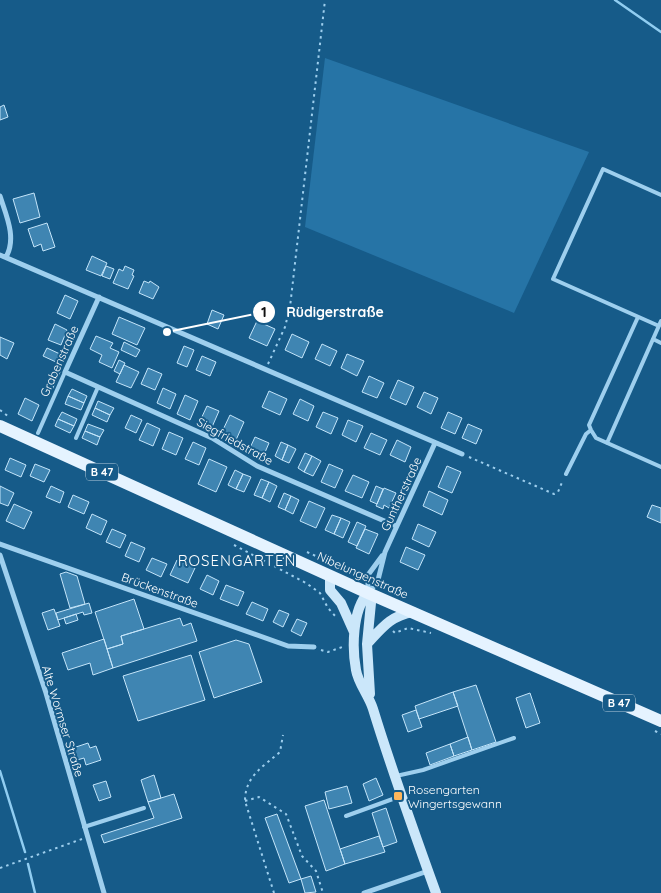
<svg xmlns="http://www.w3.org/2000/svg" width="661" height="893" font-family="Quicksand,sans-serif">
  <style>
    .green { fill: #2674a6 }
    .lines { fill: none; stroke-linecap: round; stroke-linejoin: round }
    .stream { stroke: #90cdf1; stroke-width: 2.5 }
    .building { fill: #3f85b2; stroke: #c4e5fa }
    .path { stroke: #9ecfee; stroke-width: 2; stroke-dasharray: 2.5 4; stroke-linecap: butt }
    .service { stroke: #9ecfee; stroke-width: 4 }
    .minor { stroke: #9ecfee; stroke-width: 5 }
    .secondary { stroke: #cbe7fa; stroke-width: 10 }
    .primary { stroke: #e5f3ff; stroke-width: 12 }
    .poi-dot { fill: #ffb65b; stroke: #165b89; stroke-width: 2 }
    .labels { text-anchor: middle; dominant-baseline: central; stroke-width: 4; stroke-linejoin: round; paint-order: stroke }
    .shield { fill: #165b89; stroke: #b9cedc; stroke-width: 1 }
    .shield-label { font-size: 11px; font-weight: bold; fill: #fff }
    .street-label { font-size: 12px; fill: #fff; stroke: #165b89 }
    .poi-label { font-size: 12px; fill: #fff; stroke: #165b89; text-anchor: start }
    .quarter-label { font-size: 15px; letter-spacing: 1px; fill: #fff; stroke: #165b89 }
    .leader { fill: none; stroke: #fff; stroke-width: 2 }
    .callout-dot { fill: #fff; stroke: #165b89; stroke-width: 2 }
    .mark-label { font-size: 15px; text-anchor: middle; font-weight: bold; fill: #111 }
    .callout-label { font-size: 14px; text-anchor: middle; font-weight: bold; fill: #fff; stroke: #165b89; stroke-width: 4; stroke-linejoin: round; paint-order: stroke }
  </style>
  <rect width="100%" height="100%" fill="#165b89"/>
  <path class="green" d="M325 58 589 152 514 313 305 227Z"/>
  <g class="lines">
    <path class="stream" d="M615 0 661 32
      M0 771 25 852
      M28 864 35 893"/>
  </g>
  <path class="building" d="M4 105 8 117 0 120V107Z
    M34 193 40 217 20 223 13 199Z
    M47 223 55 247 43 251 41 244 34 247 28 229Z
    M92 256 107 263 101 276 86 270Z
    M106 266 114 269 110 279 102 276Z
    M125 266 134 270 132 275 134 276 128 289 113 283 119 269 123 271Z
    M144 281 149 283 150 281 159 287 153 299 139 293Z
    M65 295 78 301 70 319 57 313Z
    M212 310 224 315 218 329 207 324Z
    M119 317 145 328 137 345 112 334Z
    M257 321 275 329 267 346 249 338Z
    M55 324 67 330 61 345 48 340Z
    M292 334 309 342 302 358 285 350Z
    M96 336 113 343 110 348 119 352 112 368 99 362 102 355 90 349Z
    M0 337 14 343 7 359 0 355Z
    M124 342 140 350 136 357 121 350Z
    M322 344 337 351 330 366 315 359Z
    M184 346 194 350 187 367 177 363Z
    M47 348 60 354 56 362 43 356Z
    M347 354 364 361 357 376 341 368Z
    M202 356 216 362 210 376 196 370Z
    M119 360 125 363 120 374 114 371Z
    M124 365 139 372 131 388 116 382Z
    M148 368 162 374 155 390 141 384Z
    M54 369 60 372 52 390 45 387Z
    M369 376 384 383 377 398 362 392Z
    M398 380 414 387 406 405 390 398Z
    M163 388 176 394 170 409 157 403Z
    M72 389 87 396 84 403 68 396Z
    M269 391 287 399 280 415 262 407Z
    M424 392 438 398 431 414 417 407Z
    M185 395 198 401 190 420 177 414Z
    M68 396 84 403 81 410 65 404Z
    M25 398 39 405 32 421 18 414Z
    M300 399 314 406 308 421 293 414Z
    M98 401 114 408 110 415 95 408Z
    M207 406 219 411 212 427 200 421Z
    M95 408 110 415 107 422 92 415Z
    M62 412 77 419 74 426 58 419Z
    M323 412 338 418 331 434 316 427Z
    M448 412 462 418 455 434 441 428Z
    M131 415 142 420 136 433 125 428Z
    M230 415 244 422 236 440 221 434Z
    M58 419 74 426 70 433 55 426Z
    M348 420 363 426 356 442 342 435Z
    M147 423 160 429 153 446 139 440Z
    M88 424 104 430 100 437 85 431Z
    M468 424 482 430 476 444 462 438Z
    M85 431 100 437 97 445 82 438Z
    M169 432 183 438 176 455 162 449Z
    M371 433 387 440 380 455 364 448Z
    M255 437 269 443 263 457 249 450Z
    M397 440 411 447 405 462 390 455Z
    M193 442 206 448 199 465 185 459Z
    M281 442 288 445 282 460 275 456Z
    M288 445 296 449 289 463 282 460Z
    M305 453 312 456 304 472 298 468Z
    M312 456 321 461 313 476 304 472Z
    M10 458 26 465 21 477 5 470Z
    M209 459 227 467 216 492 198 484Z
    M35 464 50 470 44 482 30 476Z
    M329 464 343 470 335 488 321 482Z
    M447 466 461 472 452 493 438 487Z
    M235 470 243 474 236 489 228 485Z
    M243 474 251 477 244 492 236 489Z
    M353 475 369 482 362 498 345 491Z
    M261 479 269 482 262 498 254 495Z
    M269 482 277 486 270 502 262 498Z
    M0 486 14 493 8 506 0 503Z
    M51 486 64 492 60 503 46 497Z
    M376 486 383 489 377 504 370 501Z
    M384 488 396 493 389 508 384 505 383 509 376 506Z
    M429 491 448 500 442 515 423 506Z
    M284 493 291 496 285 510 278 507Z
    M73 495 89 502 84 514 68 507Z
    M291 496 299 500 293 514 285 510Z
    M309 501 325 508 316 528 300 521Z
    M14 504 32 512 24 529 6 521Z
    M652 505 661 508V523L647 517Z
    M92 514 107 521 101 535 86 528Z
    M332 515 341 518 334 534 325 530Z
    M341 518 350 522 343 538 334 534Z
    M357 522 366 526 357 546 348 542Z
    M418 524 436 532 429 547 412 539Z
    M112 529 126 535 120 548 106 542Z
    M365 529 378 534 369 554 356 548Z
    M131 542 145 548 139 562 125 556Z
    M406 547 425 555 418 570 400 562Z
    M152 558 167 564 161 577 146 570Z
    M177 560 195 568 188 583 170 575Z
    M66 572 77 576 85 604 70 608 60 574Z
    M207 575 219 581 213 595 200 589Z
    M226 585 244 592 238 606 220 599Z
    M134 599 144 629 121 636 123 644 107 649 95 612Z
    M252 602 268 609 263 621 246 614Z
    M89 603 92 613 84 615 83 612 58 620 56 613Z
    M54 609 60 626 48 630 42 613Z
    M279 610 289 614 283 627 273 622Z
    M76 614 78 620 66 624 64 618Z
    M180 618 183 626 191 623 197 641 113 668 107 649 123 644 121 636Z
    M297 619 307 623 301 636 291 631Z
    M104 639 113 668 93 675 90 663 68 670 62 653Z
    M236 640 249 644 262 682 214 698 199 652Z
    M191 655 205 700 138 721 123 676Z
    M476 685 496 742 472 750 453 692Z
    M453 692 458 706 419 719 415 706Z
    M530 693 540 723 526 728 516 698Z
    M416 710 422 727 408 732 402 715Z
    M468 737 472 750 454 756 450 744Z
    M88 743 90 748 96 746 101 760 86 765 84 758 77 760 73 748Z
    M450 744 454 756 430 765 426 753Z
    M154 775 161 798 148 802 141 780Z
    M376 778 383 795 369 801 363 784Z
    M106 781 111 797 99 801 93 785Z
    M347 786 352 803 329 809 325 792Z
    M174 794 182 818 104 843 101 835 154 818 148 802Z
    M324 800 345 864 326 871 305 806Z
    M386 808 397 842 383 847 372 813Z
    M277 814 301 879 289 883 265 818Z
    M379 836 385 852 345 864 340 849Z
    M311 876 316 892 305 893 301 879Z"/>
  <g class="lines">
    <path class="path" d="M268 364 285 327 290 307 325 0
      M0 410 9 417
      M469 457 554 494 558 492 563 480
      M234 545 306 583 320 593 328 608 336 617
      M307 552 357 575 362 573
      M383 584 384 587 400 594
      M393 631 395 633 408 628 431 633
      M321 650 328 652 345 646
      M655 731 661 734
      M245 801 259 797 286 814 302 856 316 871 323 893
      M0 868 82 839
      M274 893 245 801C245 776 263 767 280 752L283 735"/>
    <path class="service" d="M638 317 589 425 591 430 596 438 661 467
      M659 326 553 279 603 169 661 195
      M653 339 661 343
      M38 433 65 372
      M76 438 98 387
      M607 443 661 321
      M566 474 586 434 591 430
      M396 776 423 770 514 738
      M346 816 401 796
      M84 827 144 808"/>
    <path class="minor" d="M0 196C6 215 17 238 6 257
      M0 255 462 454
      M99 297 65 372 212 438 257 466 396 526
      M0 544 288 646 314 647
      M0 555 46 693 104 893
      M368 593V575L382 556
      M369 593 378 580 385 552 435 443
      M364 893 428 871"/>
    <path class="secondary" d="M330 576V590L341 603 354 632
      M368 593C352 610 352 649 356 670 358 683 369 696 373 709 392 771 414 832 436 893
      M368 593 371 603 367 644 370 694
      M367 644C382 628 390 616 413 612"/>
    <path class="primary" d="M0 426 368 593 661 721"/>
  </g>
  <rect class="poi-dot" x="393" y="791" width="10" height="10" rx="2.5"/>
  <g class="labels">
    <g class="shield">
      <rect x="86" y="463.5" width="32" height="17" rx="4"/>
      <rect x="603" y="694.5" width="32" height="17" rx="4"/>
    </g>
    <g class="shield-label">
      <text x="102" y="472">B 47</text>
      <text x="619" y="703">B 47</text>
    </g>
    <g class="street-label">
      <text transform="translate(59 361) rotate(-66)">Grabenstraße</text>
      <text transform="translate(235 441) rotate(29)">Siegfriedstraße</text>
      <text transform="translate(401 494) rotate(-65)">Guntherstraße</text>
      <text transform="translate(363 575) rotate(24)">Nibelungenstraße</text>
      <text transform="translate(160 590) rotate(20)">Brückenstraße</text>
      <text transform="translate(63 721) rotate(73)">Alte Wormser Straße</text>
    </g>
    <g class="poi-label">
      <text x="408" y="789">Rosengarten<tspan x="408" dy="14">Wingertsgewann</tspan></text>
    </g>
    <g class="quarter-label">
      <text x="237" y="560">ROSENGARTEN</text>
    </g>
  </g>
  <path class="leader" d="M167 332L264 312"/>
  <g class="callout-dot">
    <circle cx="167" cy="332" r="5"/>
    <circle cx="264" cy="312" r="12"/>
  </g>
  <g class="mark-label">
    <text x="264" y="317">1</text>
  </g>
  <g class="callout-label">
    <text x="335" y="317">Rüdigerstraße</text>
  </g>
</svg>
